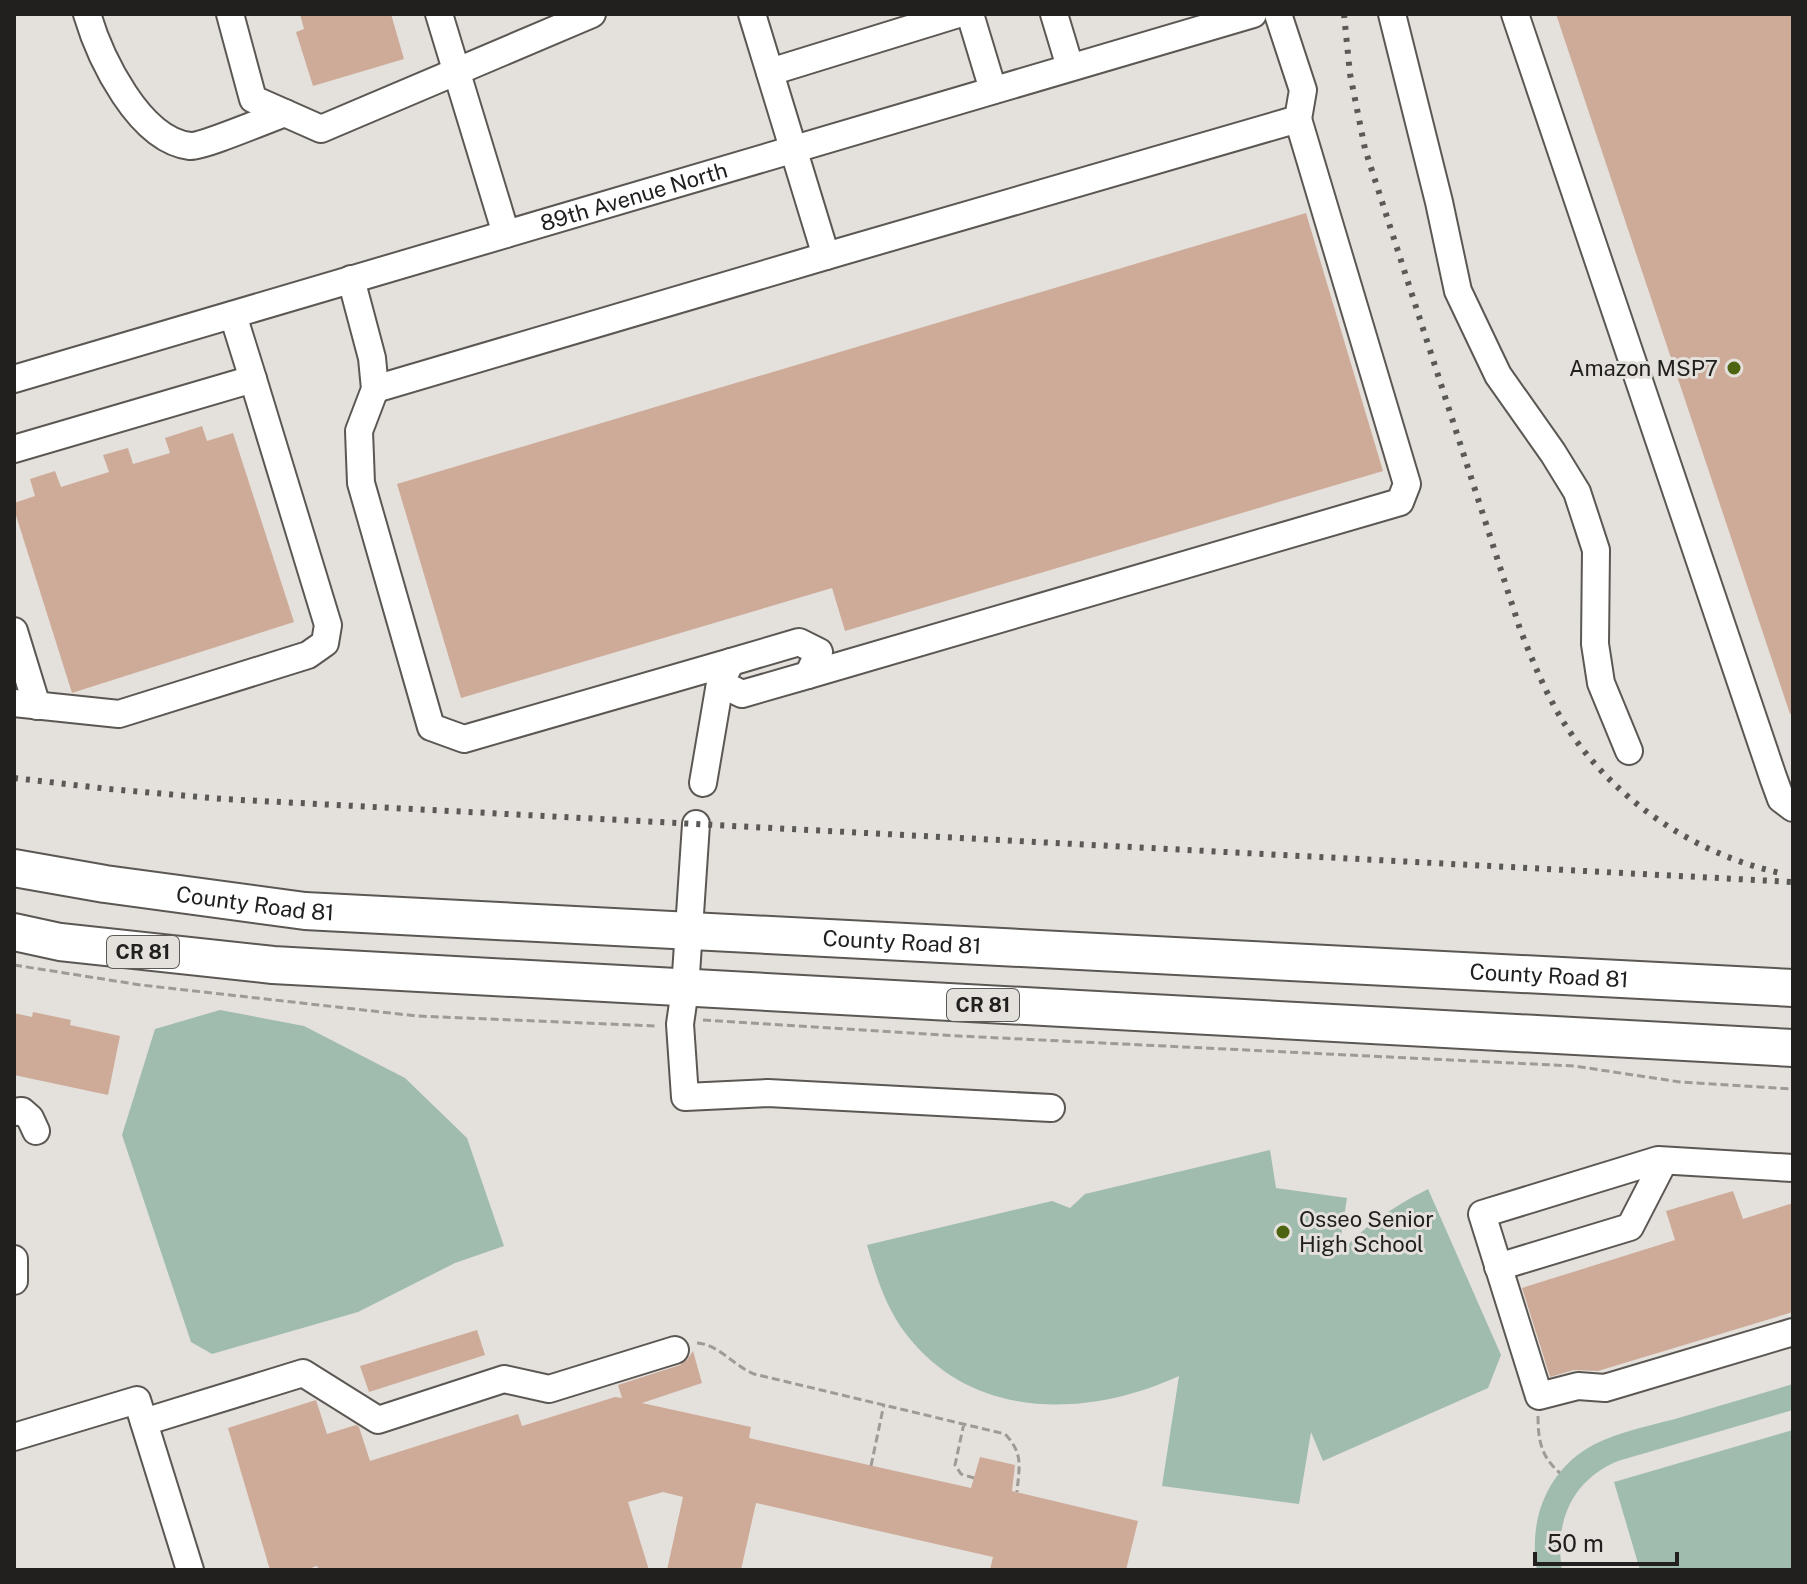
<svg xmlns="http://www.w3.org/2000/svg" width="1807" height="1584" font-family="'Public Sans',sans-serif">
  <style>
    .green { fill: #9fbcae }
    .building { fill: #ceab99 }
    .lines { fill: none; stroke-linecap: round; stroke-linejoin: round }
    .minor-casing { stroke: #5b5753; stroke-width: 30 }
    .highway-casing { stroke: #5b5753; stroke-width: 40 }
    .path { stroke: #9e9b97; stroke-width: 3; stroke-dasharray: 8 4; stroke-linecap: butt }
    .minor { stroke: #fff; stroke-width: 26 }
    .highway { stroke: #fff; stroke-width: 36 }
    .rail { stroke: #5b5956; stroke-width: 6; stroke-dasharray: 4 8; stroke-linecap: butt }
    .poi-dot { fill: #4c6310; stroke: #e4e0db; stroke-width: 3 }
    .labels { text-anchor: middle; dominant-baseline: central; stroke-width: 6; stroke-linejoin: round; paint-order: stroke }
    .shield { fill: #e4e0db; stroke: #5c5a57; stroke-width: 2 }
    .shield-label { font-size: 20px; font-weight: bold; fill: #22201f }
    .street-label { font-size: 22px; fill: #22201f; stroke: #e4e0db }
    .poi-label { font-size: 22px; fill: #22201f; stroke: #e4e0db; text-anchor: end }
  </style>
  <rect width="100%" height="100%" fill="#e4e0db"/>
  <path class="green" d="M220 1010 304 1026 405 1078 467 1138 504 1246 455 1263 358 1312 212 1354 191 1342 122 1135 155 1029Z
    M1270 1150 1276 1188 1347 1198 1338 1256C1363 1226 1393 1207 1428 1189L1501 1355 1488 1388 1323 1461 1311 1432 1299 1504 1162 1486 1179 1376C1087 1418 973 1421 906 1334 886 1308 876 1276 867 1245L1052 1201 1070 1208 1085 1194Z
    M1793 1384V1410L1618 1461C1572 1480 1554 1522 1562 1570H1537C1528 1520 1547 1470 1593 1445 1618 1432 1648 1426 1675 1419 1714 1407 1754 1396 1793 1384Z
    M1793 1430V1570H1640L1614 1482Z"/>
  <path class="building" d="M300 14H391L404 59 313 86 296 32 304 29Z
    M1556 14H1793V713L1790 714Z
    M1306 213 1383 471 845 631 832 588 461 698 397 484Z
    M202 426 207 441 233 433 294 622 72 693 14 509V503L35 496 30 479 55 471 61 487 109 472 103 455 128 448 133 464 170 453 165 438Z
    M33 1012 71 1020 70 1025 120 1036 108 1095 14 1075V1013L32 1017Z
    M1733 1191 1743 1219 1793 1203V1312L1598 1371 1574 1370 1550 1377 1522 1288 1675 1240 1666 1211Z
    M477 1330 485 1355 369 1392 360 1366Z
    M693 1351 702 1383 642 1403 751 1427 749 1438 971 1488 980 1457 1015 1465 1012 1491 1138 1521 1126 1570H990L993 1557 756 1503 741 1570H667L683 1497 663 1492 628 1502 649 1570H319L317 1566 305 1570H270L228 1428 316 1400 327 1434 356 1425 359 1427 370 1461 518 1414 522 1426 615 1397 622 1398 618 1385 680 1365 687 1360Z"/>
  <g class="lines">
    <defs>
      <g id="minor">
        <path d="M87 14C100 58 139 140 190 146 202 147 268 119 285 113"/>
        <path d="M230 14 253 99 321 129 592 14"/>
        <path d="M439 14 506 234"/>
        <path d="M970 14 993 90"/>
        <path d="M1054 14 1070 67"/>
        <path d="M1392 14 1439 202 1458 291 1498 375 1553 453 1577 492 1596 550 1595 644 1601 683 1629 751"/>
        <path d="M1515 14 1773 777 1781 799 1793 808"/>
        <path d="M770 72 958 14"/>
        <path d="M826 256 1298 119 1303 90 1278 14"/>
        <path d="M351 279 372 358 375 389 359 431 361 483 431 727 464 739 731 662"/>
        <path id="s1" d="M14 379 1253 14"/>
        <path d="M375 389 826 256 752 14"/>
        <path d="M14 449 253 379 233 315"/>
        <path d="M14 631 37 706"/>
        <path d="M808 675 1400 502 1407 484 1298 119"/>
        <path d="M14 703 119 714 308 655 325 643 328 625 253 379"/>
        <path d="M703 783 720 683 731 662 799 642 819 652 808 675 742 694 720 683"/>
        <path d="M696 824 685 989 680 1024 685 1097 768 1093 1051 1108"/>
        <path d="M14 1112 22 1111 30 1118 36 1131"/>
        <path d="M1793 1168 1658 1160 1482 1214 1539 1396 1578 1386 1605 1388 1793 1332"/>
        <path d="M14 1259V1281"/>
        <path d="M1498 1267 1630 1227 1664 1161"/>
        <path d="M144 1422 303 1373 378 1420 504 1379 549 1389 675 1350"/>
        <path d="M14 1437 137 1400 190 1570"/>
      </g>
      <g id="highway">
        <path id="s2" d="M14 868 105 884 305 911 1793 988"/>
        <path d="M14 932 60 942 273 965 1793 1048"/>
      </g>
    </defs>
    <use href="#minor" class="minor-casing"/>
    <use href="#highway" class="highway-casing"/>
    <path class="path" d="M14 965 141 985 417 1016 656 1026
      M703 1020 959 1036 1574 1066 1680 1082 1793 1089
      M697 1343C718 1344 734 1366 754 1374L1005 1434C1024 1454 1019 1467 1017 1492
      M1538 1416C1538 1440 1541 1457 1560 1473
      M964 1423 955 1465 961 1474 974 1478
      M871 1466 884 1404"/>
    <use href="#minor" class="minor"/>
    <use href="#highway" class="highway"/>
    <path class="rail" d="M1344 14 1350 74 1365 149 1520 629C1533 662 1546 694 1564 723 1613 800 1696 856 1785 874
      M14 778 109 789 223 799 1793 882"/>
  </g>
  <g class="poi-dot">
    <circle cx="1734" cy="368" r="8"/>
    <circle cx="1283" cy="1232" r="8"/>
  </g>
  <g class="labels">
    <g class="shield">
      <rect x="107" y="936" width="72" height="32" rx="6"/>
      <rect x="947" y="989" width="72" height="32" rx="6"/>
    </g>
    <g class="shield-label">
      <text x="143" y="952">CR 81</text>
      <text x="983" y="1005">CR 81</text>
    </g>
    <g class="street-label">
      <text stroke="none"><textPath href="#s1" startOffset="646">89th Avenue North</textPath></text>
      <text stroke="none"><textPath href="#s2" startOffset="244">County Road 81</textPath></text>
      <text stroke="none"><textPath href="#s2" startOffset="892">County Road 81</textPath></text>
      <text stroke="none"><textPath href="#s2" startOffset="1540">County Road 81</textPath></text>
    </g>
    <g class="poi-label">
      <text x="1718" y="368">Amazon MSP7</text>
      <text x="1299" y="1219" text-anchor="start">Osseo Senior<tspan x="1299" dy="25">High School</tspan></text>
    </g>
  </g>
  <rect width="1807" height="1584" fill="none" stroke="#22201f" stroke-width="32"/>
  <path d="M1535 1552v12h142v-12" fill="none" stroke="#22201f" stroke-width="4"/>
  <text x="1547" y="1552" font-size="24" fill="#22201f" stroke="#e4e0db" stroke-width="6" paint-order="stroke">50 m</text>
</svg>
